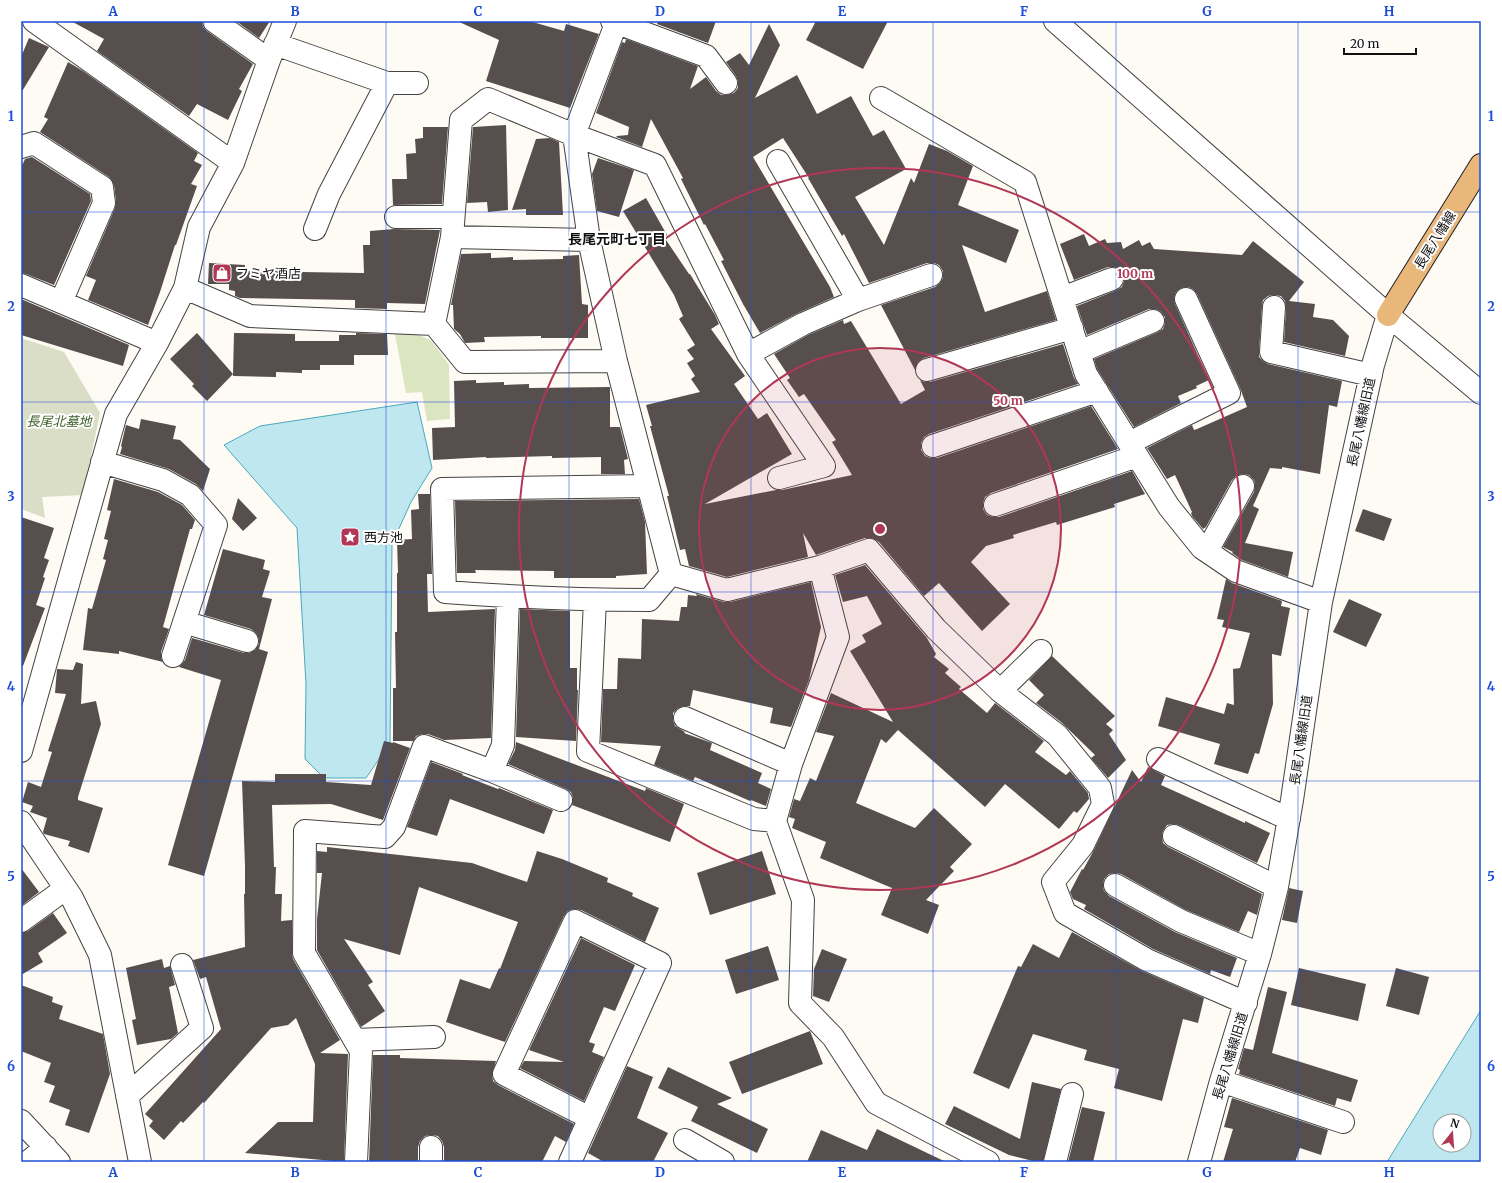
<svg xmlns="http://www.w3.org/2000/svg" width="1502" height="1183" font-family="Merriweather,'Noto Sans JP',serif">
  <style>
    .green { fill: #dbe5c0 }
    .cemetery { fill: #dbdec6 }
    .water { fill: #bee7ef; stroke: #4da8be; fill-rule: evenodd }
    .building { fill: #574f4d }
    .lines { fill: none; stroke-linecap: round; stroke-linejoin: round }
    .minor-casing { stroke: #434343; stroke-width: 24 }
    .major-casing { stroke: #212121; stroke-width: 24 }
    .minor { stroke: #fff; stroke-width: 22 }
    .major { stroke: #e8b779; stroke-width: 22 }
    .grid { fill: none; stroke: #1d4ed8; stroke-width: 1; stroke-opacity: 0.55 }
    .ring { fill: none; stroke: #b03755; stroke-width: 2 }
    .labels { text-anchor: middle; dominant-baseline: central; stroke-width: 4; stroke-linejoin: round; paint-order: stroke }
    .street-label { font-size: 13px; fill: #101010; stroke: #fff }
    .poi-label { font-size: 13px; fill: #101010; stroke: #fff; text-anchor: start }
    .park-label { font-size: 13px; font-style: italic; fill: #3e6027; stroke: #fff }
    .neighbourhood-label { font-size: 14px; font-weight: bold; fill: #101010; stroke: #fff }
    .centre { fill: #b03755; stroke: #fff; stroke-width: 2 }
    .ring-label { font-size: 12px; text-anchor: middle; font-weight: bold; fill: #b03755; stroke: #fff; stroke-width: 4; stroke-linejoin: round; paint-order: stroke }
    .neatline { fill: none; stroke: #1d4ed8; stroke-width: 1.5 }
    .grid-label { font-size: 13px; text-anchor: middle; font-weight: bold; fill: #1d4ed8 }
  </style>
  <rect width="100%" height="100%" fill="#fefaf4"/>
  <path class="green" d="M413 332 432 341 449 365 450 419 427 421 422 392 406 393 395 334Z"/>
  <path class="cemetery" d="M21 338 64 352 100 413 83 495 42 497 45 518 21 509Z"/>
  <path class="water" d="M417 402 432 468 411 502 392 544 390 743 366 778H324L305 759 306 684 297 528 224 445 260 426Z
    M1481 1010V1162H1387ZM1440 1121H1464V1145H1440Z"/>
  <path class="building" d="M71 21H202L203 27 207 31 253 64 239 89 242 91 228 120 197 104 189 116 97 51 104 39Z
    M236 21H270L259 38Z
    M457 21H529L564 31 566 24 599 34 570 108 486 81 499 40Z
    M658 21H716L708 43 657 24Z
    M816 21H888L863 69 806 40Z
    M769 24 780 45 755 98 797 75 817 114 851 96 873 136 884 130 906 169 855 197 884 245 911 178 914 183 929 144 947 151 973 166 958 205 1019 230 1006 263 962 245 985 312 1047 291 1056 320 924 358 918 362 915 370 881 305 935 287 940 283 943 278V271L939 265 934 263H927L869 283 844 234 842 236 808 178H809L783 138 753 157 830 287 834 297 798 313 760 333 743 304 721 261 724 260 705 224 704 225 681 179 683 178 651 119 642 147 616 137 617 136 628 135 629 127 596 113 622 42 625 43 626 39 698 66 690 89 706 77 716 91 721 95H727L734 93 738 88V82L736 76 726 62 740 53 749 65Z
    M29 38 49 47 21 93V57Z
    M68 62 83 71 198 153 194 161 202 165 191 184 197 186 176 245H175L160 292 148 325 88 300 96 280 86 276 115 208 116 201 114 185 109 177 40 132 48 119 44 117Z
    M506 125 508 210 488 212 487 202 467 203 473 127Z
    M423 127H448L442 204 393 205 392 179H407L406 154 416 153 415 139 423 138Z
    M550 138 559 142 563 215H526V209L512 210 536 139Z
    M32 157 90 194 91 201 54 285 26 274 21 273V168L25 159Z
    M598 158 634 170 619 217 597 211 592 174Z
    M646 198 667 235 664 237 689 274H690L715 315 719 324 711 329 745 376 734 384 758 419 767 413 792 454 705 504 776 490H782L852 475 832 442 836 440 804 394 799 397 787 380 790 378 774 354 808 335 843 320 844 324 851 321 901 404 925 390 920 380 924 382H930L1063 344 1074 378 1078 384 929 434 924 437 921 443V450L925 456 930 458H937L1091 406 1118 449 991 493 985 497 983 503V509L987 515 993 517H999L1132 471 1145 494 1114 504 1115 507 1057 525 1056 522 1013 535 1014 538 986 546 971 562 1010 604 982 631 939 583 924 596 879 542 872 538H865L816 555 803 533 808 557 727 577 689 566 685 549 680 550 667 496H669L650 426H652L646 405 700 392 691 379 695 376 687 363 694 359 687 350 695 345 679 319 683 316 674 295 623 211Z
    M394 229 440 230 425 304 387 303V309L355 308V300L240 298 235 296V291L229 290V284H208L209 263 245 265V271L364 273 363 245H370V231Z
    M1084 234 1089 246 1105 239 1107 243 1121 242 1123 249 1139 240 1142 246 1150 242 1154 249 1242 255 1253 241 1304 282 1289 301 1315 304 1313 317 1333 320 1349 336 1345 356 1284 342 1286 308 1285 301 1281 296 1274 295 1268 296 1263 300 1262 306 1259 351V357L1263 361 1268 364 1342 381 1337 407 1329 405 1320 474 1282 467V469L1270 468 1253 506 1259 509 1245 543 1293 552 1288 577 1242 560 1232 553 1233 552 1223 547 1254 492 1255 485 1254 480 1249 475 1242 474 1236 476 1232 480 1206 527 1203 529 1192 516 1191 513 1192 512 1175 475 1167 479 1147 448 1192 425 1194 430 1197 429 1247 407 1240 388 1197 294 1193 289 1188 287 1181 288 1176 292 1174 298 1175 304 1209 380 1196 386 1197 388 1178 396 1181 403 1134 427 1097 369 1094 359 1158 332 1163 329 1165 323V317L1160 311 1154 309H1149L1087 335 1077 306 1117 290 1122 287 1124 281V274L1120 270 1114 267H1108L1074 280 1060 244Z
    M491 253V258L513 257V260L563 259V256L579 255 582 304 588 305V338H541V336L484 337 485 342 465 343 460 334 454 329 453 305H451L461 254Z
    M21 299 129 345 123 366 21 335Z
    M197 333 233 374 234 333 295 334V341H339V335H356V333L387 334 388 355H354V365H320V370H302V373L276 372V377L233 376V374L207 401 192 386 194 384 170 359Z
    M476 380V383L504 382V385L529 384V388L610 387V427H620L628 459 624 460 625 474H601V457L552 458V456L486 458V457L433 460 432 428 455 427 454 381Z
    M141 419 176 426 173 439 180 440 210 469 203 491 196 484 169 469 120 454 122 447 121 446 126 425 139 429Z
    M114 479 158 492 182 505 195 520 192 529H190L163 627 169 629 161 652V658L163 662 119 651V654L83 650 88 608 92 609 106 560 103 559 108 540 104 539 111 511 107 510Z
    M418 494H430L432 574H427L428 612 495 609 491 738 444 740 428 734H422L416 736 413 741H393V688H396L395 632H397V573H398L397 540 412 539 411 510 419 509Z
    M238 498 257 518 243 531 232 519Z
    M639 499 645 522 647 574 616 576V578H554V571L475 570 476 573H457L455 501Z
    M1363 509 1392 519 1384 541 1355 531Z
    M21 517 54 528 44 558 49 560 43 577 45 578 36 605 45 608 23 666H21Z
    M223 549 265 560 263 569 270 571 262 597 272 599 259 649 268 652 204 876 168 865 221 680 179 667 185 660 192 638 244 653H249L255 650 259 644V639L256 633 251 629 204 615Z
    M865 565 927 638 936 654 934 657 949 669 945 673 961 687 959 689 987 713 995 703 1044 741 1035 752 1066 775 1070 771 1088 793 1089 799 1077 813 1074 811 1059 829 1005 784 985 807 898 730 886 743 881 739 856 803 915 828 934 808 972 844 950 867 954 871 926 900 939 905 928 934 881 915 892 888 820 858 826 842 792 828 795 819 789 817 794 799 800 801 810 778 816 781 834 736 816 732 831 693 893 722 850 651 866 642 862 635 882 624 867 596 843 602 835 575Z
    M1226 579 1232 583 1282 601 1281 606 1290 608 1281 656 1272 654 1273 704 1259 754 1255 753 1248 774 1214 764 1220 744 1158 726 1166 697 1224 714 1227 703 1234 705 1233 669 1240 668 1250 633 1222 627 1224 620 1217 619Z
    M811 582 821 627 809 680 791 727 770 723 773 708 693 690 690 706H684L678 708 673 713V720L675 726 685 732 684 733 712 743 710 750 762 773 758 783 771 789 766 806 751 800 750 801 695 777 693 781 654 765 661 746 601 742 603 689H617L618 658 641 659 642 619 679 621 681 607H687L688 595 697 596 696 594 724 602H730Z
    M1349 599 1382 614 1366 647 1333 632Z
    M520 609 570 611V668H577V690H578L576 741 516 737Z
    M1052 656 1115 716 1106 724 1113 730 1109 734 1126 760 1108 778 1091 758 1095 755 1061 722 1036 703 1044 695 1029 680Z
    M76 662 83 664 81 704 96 701 101 724 78 797V800L103 808 89 853 68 846 70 841 44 834 43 832 47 818 30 812 33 806 22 802 28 782 41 787 52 752 48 751 66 694 55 693 57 669 73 670Z
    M384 741 393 743V742L410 748 383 820 331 804 272 805 274 867H276L275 894H282L281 921 292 920V953L293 959 340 1040 320 1053 348 1054 344 1162 245 1153 278 1122H313L315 1064 296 1018 288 1025 271 1028 204 1103 203 1102 183 1123 181 1121 164 1140 149 1126 153 1121 145 1114 221 1029 206 977 200 979 193 960 245 947 244 894H245V866L242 781 275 782V774H326V782L371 785Z
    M516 742 645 791 646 788 684 804 670 842 572 805 573 798 571 792 566 789 508 764 515 750Z
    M431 762 463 774 462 775 498 789 499 788 553 810 544 834 450 799 437 836 407 827Z
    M1148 767 1165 776 1161 785 1245 823V821L1270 833 1257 863 1179 825 1174 824 1167 825 1163 831 1162 836 1163 843 1168 847 1262 894 1257 915 1248 911 1239 932 1186 910 1121 874 1115 873 1109 874 1104 879 1103 886 1104 891 1109 896 1175 932 1237 958 1230 977 1211 970 1210 974 1153 949 1084 909 1086 905 1073 899 1070 892 1082 869 1083 870 1094 850 1132 770 1141 782Z
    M327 847 472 863 527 882 537 851 562 859 608 878 607 882 633 893 632 896 659 908 645 942 581 910 574 909 568 911 564 916 505 1042 446 1022 460 979 490 989 499 968 500 969 518 922 419 887 400 955 344 939 373 982 368 985 385 1011 361 1027 317 950V919L322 873H317V851L327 852Z
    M762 851 776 894 710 915 697 873Z
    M21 868 39 892 21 906Z
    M1289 888 1303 891 1297 923 1282 920Z
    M53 913 67 933 38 953 43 962 21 975V933L28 931Z
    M1072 932 1142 971 1204 998 1198 1023 1183 1019 1162 1101 1114 1088 1119 1069 1084 1060 1087 1050 1033 1034 1009 1089 973 1073 1018 966 1021 967 1033 944 1059 958Z
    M581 938 635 965 615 1011 604 1007 589 1042 595 1044 592 1052 604 1057 584 1101 520 1068 524 1061 564 1062 529 1050Z
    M768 946 779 980 736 994 725 960Z
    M822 949 847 959 829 1002 813 996 814 969Z
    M162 959 164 968 170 966 175 985 169 987 178 1033 171 1039 137 1045 132 1020 136 1019 126 968Z
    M1299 968 1366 984 1358 1021 1291 1005Z
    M1396 968 1429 977 1419 1015 1386 1006Z
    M21 985 53 997 52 1002 63 1006 59 1019 103 1034 110 1074 89 1133 65 1125 70 1110 49 1102 55 1086 44 1082 51 1063 21 1051Z
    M1268 987 1287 992 1272 1053 1358 1080 1351 1102 1337 1098 1335 1106 1239 1074 1240 1070 1238 1069 1244 1048 1253 1050Z
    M810 1031 823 1064 742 1094 729 1062Z
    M373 1055H400V1058L496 1061 492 1075 493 1081 498 1085 574 1124 566 1142 555 1136 542 1162H444V1147L442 1141 438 1136 431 1135 425 1136 420 1141 418 1147V1162H369Z
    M627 1066 653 1077 637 1118 668 1133 653 1162H604L588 1153Z
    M668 1067 732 1098 717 1104 768 1129 757 1153 691 1121 698 1107 658 1088Z
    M1032 1082 1061 1089 1043 1162H1037L1009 1155 945 1124 954 1106 1020 1139Z
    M1232 1098 1328 1130 1321 1155 1300 1148 1295 1162H1223L1233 1129 1224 1127Z
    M1082 1107 1105 1112 1093 1162H1068Z
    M877 1129 946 1162H807L821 1130 867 1150Z"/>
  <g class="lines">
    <defs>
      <path id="minor" d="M34 21 233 163
        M214 21 269 60
        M612 21 706 56 726 83
        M617 21 574 135 589 240 616 361 671 574 649 600C581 600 513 597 445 592L442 489 648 486
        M1055 21 1388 315 1481 393
        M275 44 387 83H417
        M881 98 1025 182 1086 374 1169 507 1202 548 1236 571 1321 602
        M21 147 34 143 102 187 104 203 61 302
        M778 161 858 300
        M396 217H453
        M315 229 329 194 387 83
        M452 237 589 240
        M21 285 157 343
        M185 288 250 316 434 324 465 362 616 361
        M1062 298 1112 279
        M1274 307 1271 352 1371 375
        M434 324 452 237 461 120 488 99 574 135 655 165 748 354 824 466 779 478
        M1079 352 1153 321
        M748 354 803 324 858 300 931 275
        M927 370 1072 328
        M1129 443 1229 393 1186 299
        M933 446 1097 391
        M102 462 163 480 190 495 216 525 173 656
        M995 505 1137 456
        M1207 551 1243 486
        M820 567 838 637 791 764 775 821 803 900 800 1003 833 1037 876 1103 988 1162
        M671 574 727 590 820 567 869 550 936 629 1000 691 1057 735 1100 788 1103 804 1083 845 1053 882 1065 913 1147 960 1246 1003
        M595 600 588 751 754 819 775 821
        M184 622 247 641
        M1000 691 1041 651
        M685 718 791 764
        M21 751 116 414 157 343 185 288 199 227 233 163 269 60 285 21
        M1158 759 1289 819
        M492 771 503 745 508 597
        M21 822 72 898 100 955 140 1162
        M1174 836 1277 887
        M1115 885 1181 921 1260 954
        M21 921 65 889
        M355 1040 434 1037
        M1221 1081 1343 1122
        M127 1096 202 1028 182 965
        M21 1121 59 1162
        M685 1140 723 1162
        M431 1147V1162
        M28 1162 46 1147
        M356 1162 361 1051 304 953 305 831 385 837 394 827 424 746 492 771 561 800
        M570 1162 660 963 575 921 504 1074 590 1118
        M1055 1162 1072 1094
        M1199 1162 1221 1081 1260 954 1277 887 1292 800 1321 602 1373 365 1388 315"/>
      <path id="major" d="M1388 315 1481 165"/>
    </defs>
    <use href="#minor" class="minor-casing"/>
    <use href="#major" class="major-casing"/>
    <use href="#minor" class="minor"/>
    <use href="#major" class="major"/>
  </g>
  <path class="grid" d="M204 21V1162M386 21V1162M569 21V1162M751 21V1162M933 21V1162M1116 21V1162M1298 21V1162M21 212H1481M21 402H1481M21 592H1481M21 781H1481M21 971H1481"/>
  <circle cx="880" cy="529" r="181" fill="#b03755" fill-opacity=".12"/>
  <g class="ring">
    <circle cx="880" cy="529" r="181"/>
    <circle cx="880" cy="529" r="361"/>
  </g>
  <defs>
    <symbol id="shop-square" viewBox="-11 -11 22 22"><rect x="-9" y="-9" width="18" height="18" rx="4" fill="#b03755" stroke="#fff"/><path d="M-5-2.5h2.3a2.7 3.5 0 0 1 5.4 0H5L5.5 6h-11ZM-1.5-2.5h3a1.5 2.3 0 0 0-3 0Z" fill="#fff"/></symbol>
    <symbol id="sight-square" viewBox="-11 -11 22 22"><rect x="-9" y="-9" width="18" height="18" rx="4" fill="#b03755" stroke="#fff"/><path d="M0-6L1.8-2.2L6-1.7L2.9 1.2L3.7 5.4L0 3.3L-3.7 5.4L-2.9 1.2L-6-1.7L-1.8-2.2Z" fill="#fff"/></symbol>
  </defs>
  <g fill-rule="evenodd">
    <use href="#shop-square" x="211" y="262" width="22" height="22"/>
    <use href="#sight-square" x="339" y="526" width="22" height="22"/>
  </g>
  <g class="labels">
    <g class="street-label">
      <text transform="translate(1435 240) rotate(-58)">長尾八幡線</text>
      <text transform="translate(1361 422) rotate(-78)">長尾八幡線旧道</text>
      <text transform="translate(1301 740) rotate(-82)">長尾八幡線旧道</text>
      <text transform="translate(1230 1056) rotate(-73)">長尾八幡線旧道</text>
    </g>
    <g class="poi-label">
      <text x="236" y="273">フミヤ酒店</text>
      <text x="364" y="537">西方池</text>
    </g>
    <g class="park-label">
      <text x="59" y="421">長尾北墓地</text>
    </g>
    <g class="neighbourhood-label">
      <text x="617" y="239">長尾元町七丁目</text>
    </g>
  </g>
  <circle cx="880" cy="529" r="6" class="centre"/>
  <g class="ring-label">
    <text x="1135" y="278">100 m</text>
    <text x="1008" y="405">50 m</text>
  </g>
  <rect width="1502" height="1183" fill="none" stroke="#ffffff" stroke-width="44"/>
  <g transform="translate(1452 1133) rotate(17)"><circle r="19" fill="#ffffff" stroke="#9f9f9f"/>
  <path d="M0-3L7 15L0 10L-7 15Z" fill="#b03755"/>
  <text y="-6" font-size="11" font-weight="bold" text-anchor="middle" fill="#101010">N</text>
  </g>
  <path d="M1344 48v6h72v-6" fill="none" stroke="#101010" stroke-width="2"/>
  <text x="1350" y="48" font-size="12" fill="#101010" stroke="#ffffff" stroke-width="3" paint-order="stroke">20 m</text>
  <rect x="22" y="22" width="1458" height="1139" class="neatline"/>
  <g class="grid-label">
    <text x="113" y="16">A</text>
    <text x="295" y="16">B</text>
    <text x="478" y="16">C</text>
    <text x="660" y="16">D</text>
    <text x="842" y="16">E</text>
    <text x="1024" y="16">F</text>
    <text x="1207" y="16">G</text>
    <text x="1389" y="16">H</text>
    <text x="11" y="121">1</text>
    <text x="1491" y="121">1</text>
    <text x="11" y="311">2</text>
    <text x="1491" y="311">2</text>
    <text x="11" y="501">3</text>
    <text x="1491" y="501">3</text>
    <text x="11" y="691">4</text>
    <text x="1491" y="691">4</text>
    <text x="11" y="881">5</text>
    <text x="1491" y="881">5</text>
    <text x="11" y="1071">6</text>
    <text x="1491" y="1071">6</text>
    <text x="113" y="1177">A</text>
    <text x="295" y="1177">B</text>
    <text x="478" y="1177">C</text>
    <text x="660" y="1177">D</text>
    <text x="842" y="1177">E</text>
    <text x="1024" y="1177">F</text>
    <text x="1207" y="1177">G</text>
    <text x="1389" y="1177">H</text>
  </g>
</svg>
